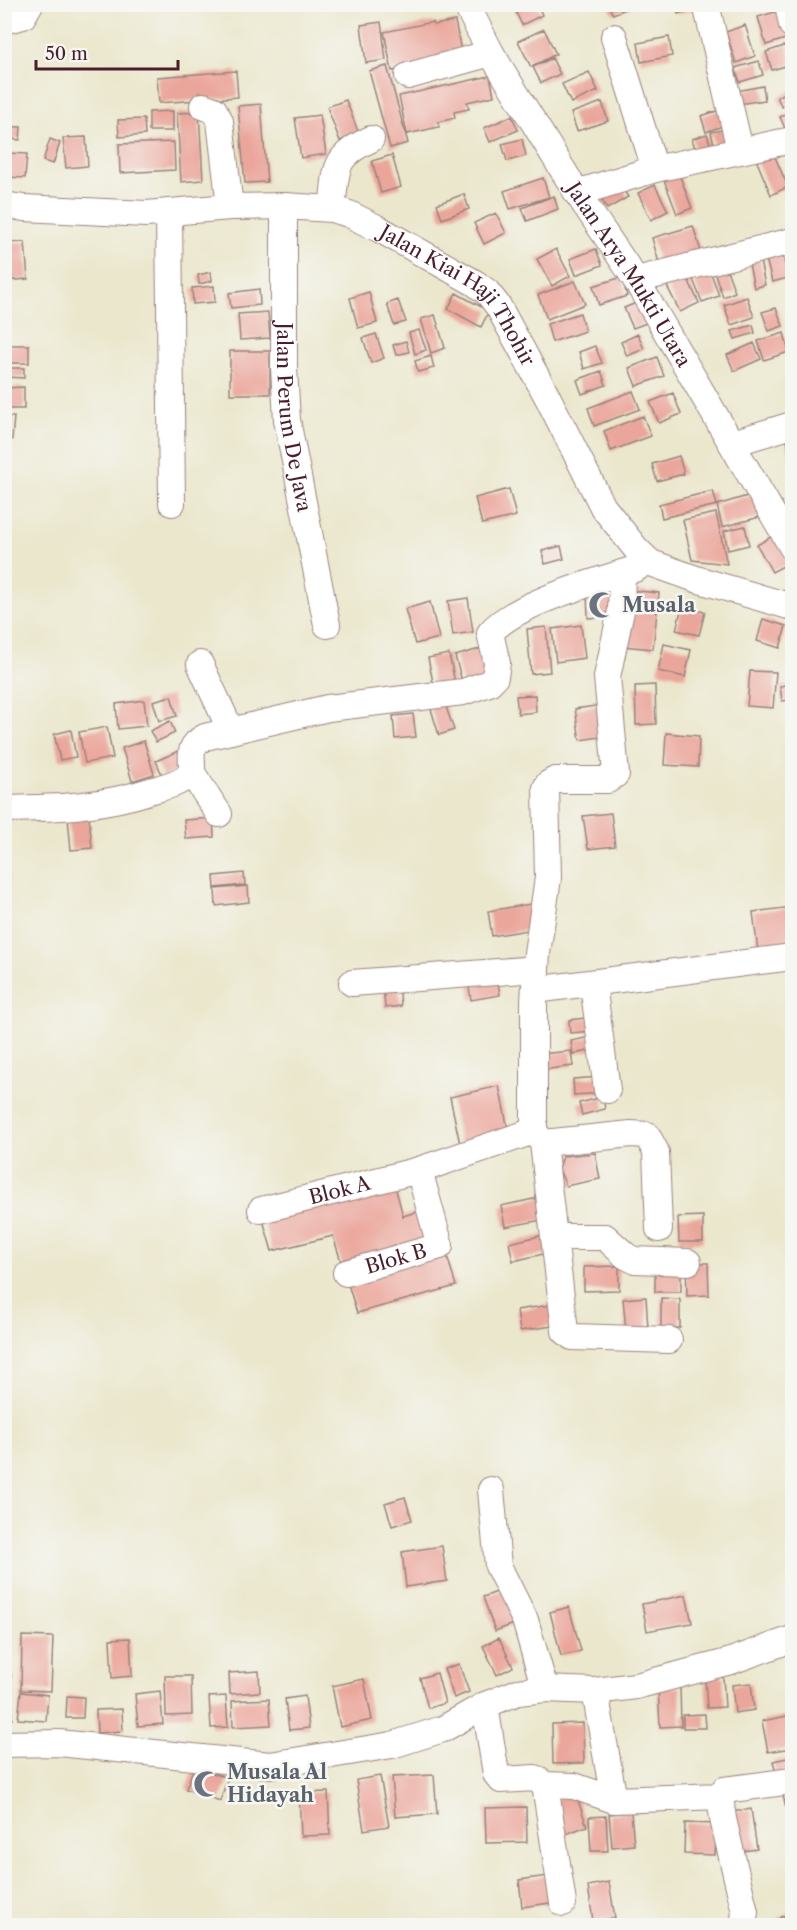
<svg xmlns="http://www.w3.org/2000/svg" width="797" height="1930" font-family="'Libre Caslon Text',serif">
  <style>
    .building { fill: #eba69b }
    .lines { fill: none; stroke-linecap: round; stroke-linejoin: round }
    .minor-casing { stroke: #9a837c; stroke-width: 28 }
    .minor { stroke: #fff; stroke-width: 26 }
    .labels { text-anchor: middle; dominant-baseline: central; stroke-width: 5; stroke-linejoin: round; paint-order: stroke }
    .street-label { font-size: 20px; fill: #4a1f2b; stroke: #f6f6f2 }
    .worship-label { font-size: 20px; font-weight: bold; fill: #5b616d; stroke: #f6f6f2; text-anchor: start }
  </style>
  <rect width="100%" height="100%" fill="#f6f6f2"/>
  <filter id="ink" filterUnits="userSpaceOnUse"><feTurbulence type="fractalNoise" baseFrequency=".0167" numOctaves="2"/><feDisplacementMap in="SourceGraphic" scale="12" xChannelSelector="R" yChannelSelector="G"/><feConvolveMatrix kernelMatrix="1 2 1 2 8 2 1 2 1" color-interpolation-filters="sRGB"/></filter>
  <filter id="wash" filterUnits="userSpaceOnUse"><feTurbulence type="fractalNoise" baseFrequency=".008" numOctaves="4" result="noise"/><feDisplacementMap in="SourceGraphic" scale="24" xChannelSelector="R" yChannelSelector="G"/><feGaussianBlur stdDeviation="1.35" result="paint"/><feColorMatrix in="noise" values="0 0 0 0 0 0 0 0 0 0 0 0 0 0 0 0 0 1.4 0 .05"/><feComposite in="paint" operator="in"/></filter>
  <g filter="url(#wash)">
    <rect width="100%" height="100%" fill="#ebe7cd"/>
    <g id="blocks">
      <path class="building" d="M512 4H537L542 15 522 25Z
        M675 4H700L701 7 678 14Z
        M608 5H636L613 14Z
        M785 9 792 37 766 45 758 17Z
        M455 21 462 56 392 71 384 32 433 22 434 25Z
        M381 22 386 60 366 63 361 25Z
        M745 25 755 56 736 63 726 32Z
        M544 29 556 54 531 67 518 41Z
        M669 37 672 56 641 62 638 43Z
        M787 45 792 64 772 70 766 52Z
        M552 58 560 74 541 83 533 67Z
        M759 61 763 75 740 82 735 68Z
        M387 66 408 143 390 148 369 71Z
        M236 71 238 97 159 103 157 77Z
        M589 72 598 91 571 103 562 84Z
        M490 76 494 96 467 102 469 109 454 112 455 118 438 122 439 127 407 134 399 96Z
        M763 86 765 100 738 104 736 91Z
        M792 90V102L782 107 777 97Z
        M346 100 359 134 340 141 327 107Z
        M602 102 608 121 577 131 571 113Z
        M261 104 267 182 245 183 238 106Z
        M723 109 728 124 706 132 701 116Z
        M173 111V131H149V112Z
        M199 112 203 180 181 182 177 113Z
        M792 112V135L789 137 780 117Z
        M320 115 326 154 301 158 295 118Z
        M512 116 518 130 490 142 484 128Z
        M144 119 145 135 119 137 118 120Z
        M11 127H21L20 140 10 139Z
        M727 129 730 145 715 148 711 132Z
        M707 134 712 150 697 154 692 139Z
        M86 137 88 166 66 168 63 138Z
        M50 139 60 143 53 164 43 161Z
        M522 139 526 156 507 161 502 144Z
        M174 142 175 170 120 173 119 144Z
        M772 150 788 187 771 195 755 157Z
        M7 153 27 154 25 178 5 177Z
        M392 155 401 187 381 193 372 161Z
        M676 166 692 208 677 214 661 172Z
        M543 178 549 197 510 209 504 191Z
        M618 181 628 197 607 209 598 193Z
        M655 185 668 211 651 220 638 193Z
        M464 194 469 209 442 219 437 204Z
        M554 196 558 209 527 221 522 208Z
        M496 213 506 233 484 244 474 223Z
        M693 226 701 251 659 263 652 238Z
        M25 242 28 279 4 281V243Z
        M781 247 788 278 772 282 764 251Z
        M556 249 570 276 552 286 537 259Z
        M596 249 602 265 576 275 570 259Z
        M759 256 765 285 754 288 748 259Z
        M723 259 735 292 723 297 711 263Z
        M710 270 719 296 702 302 692 277Z
        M211 272 212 281 199 284 198 275Z
        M622 277 627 296 599 305 593 286Z
        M687 277 699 303 680 312 667 286Z
        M575 281 585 304 547 319 538 295Z
        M214 286 215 302 193 304 192 288Z
        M259 289 260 305 231 308 229 293Z
        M369 292 377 323 358 328 350 298Z
        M456 293 489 311 481 327 448 309Z
        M747 297 754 317 731 325 724 305Z
        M398 300 406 322 394 325 387 304Z
        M641 301 649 322 633 328 624 308Z
        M776 308 783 326 769 331 762 312Z
        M268 312 270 338 240 340 238 314Z
        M580 313 585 331 552 342 547 324Z
        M435 315 445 348 431 353 421 319Z
        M753 325 755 333 735 339 732 331Z
        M419 330 426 350 415 354 409 333Z
        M784 333 789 352 764 360 758 341Z
        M376 334 384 358 371 363 363 338Z
        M638 334 644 349 627 356 621 342Z
        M406 341 409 352 396 355 393 345Z
        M754 343 761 359 734 371 727 355Z
        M8 345H29V363H8Z
        M595 346 602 363 584 369 579 352Z
        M230 351H270V394H230Z
        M431 356 434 368 418 372 415 361Z
        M657 357 664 376 636 386 629 368Z
        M4 368H24V378L4 377Z
        M601 371 606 385 582 394 577 380Z
        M24 387V409H4V388Z
        M633 391 640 409 594 426 588 408Z
        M673 393 681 414 659 423 650 402Z
        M643 416 651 436 611 451 604 431Z
        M4 417H14L12 440 4 439Z
        M792 430V453H789L786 431Z
        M679 456 684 474 657 481 652 464Z
        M509 489 516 516 482 524 475 498Z
        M713 491 717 505 754 494 760 517 722 527 717 505 662 518 659 504Z
        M716 513 727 564 692 560 683 520Z
        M745 526 749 545 728 550 724 531Z
        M774 535 789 563 772 572 757 545Z
        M561 546 564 559 545 564 542 551Z
        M628 590 659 593 653 649 622 646Z
        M616 592 617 617 588 618 587 594Z
        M468 598 473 632 453 635 448 601Z
        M430 602 439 638 415 644 405 609Z
        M682 607 705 612 699 635 676 630Z
        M763 619 786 626 780 648 757 641Z
        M581 625 585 658 556 662 552 629Z
        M546 627 550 672 531 674 527 629Z
        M664 644 691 650 685 677 658 671Z
        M483 648 491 677 463 685 455 656Z
        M449 654 455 683 434 687 428 658Z
        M750 671 776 672 773 708 747 706Z
        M792 684V700L782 701 780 686Z
        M655 685 656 724 636 725 635 686Z
        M535 695 536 712 518 714 516 696Z
        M171 696 177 716 159 721 153 701Z
        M144 700 147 726 118 729 116 704Z
        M444 701 454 730 439 735 430 706Z
        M602 705 607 736 580 740 575 709Z
        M413 714 416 737 395 739 393 716Z
        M170 721 175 733 156 742 150 731Z
        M107 727 113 758 85 763 79 732Z
        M71 730 76 757 60 760 54 734Z
        M666 733 699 736 698 767 664 765Z
        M144 741 154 774 132 781 122 748Z
        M181 750 189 766 163 777 156 761Z
        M611 813 615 846 588 849 583 816Z
        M89 816 92 848 71 850 68 818Z
        M213 818 214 837 186 839 184 820Z
        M244 873 245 885 215 888 214 876Z
        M4 875H9L7 898H4Z
        M248 886 249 902 216 906 215 889Z
        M530 904 534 929 492 936 488 911Z
        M792 907V948L758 952 753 912Z
        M497 977 500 995 471 1000 468 981Z
        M399 983 401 1006 385 1008 383 985Z
        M593 1017 594 1031 570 1033 569 1020Z
        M595 1036 598 1049 573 1054 571 1041Z
        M571 1051 573 1066 542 1070 540 1054Z
        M601 1077 603 1093 574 1095 573 1079Z
        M499 1086 509 1134 460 1144 450 1097Z
        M603 1097 605 1109 582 1115 579 1103Z
        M595 1153 600 1179 566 1186 559 1169 563 1156Z
        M395 1186 403 1216 423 1210 431 1243 343 1268 333 1236 272 1251 263 1220Z
        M543 1197 548 1219 505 1227 501 1206Z
        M703 1216V1242H679L678 1217Z
        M544 1235 548 1253 513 1261 509 1243Z
        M446 1252 456 1286 357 1313 347 1281Z
        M686 1263H708L709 1295 687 1296Z
        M619 1266V1290L584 1291V1267Z
        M655 1266H681V1292H655Z
        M646 1297 648 1329 626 1331 623 1299Z
        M661 1298 680 1299V1328H661Z
        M556 1304 559 1325 520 1331 517 1310Z
        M405 1497 412 1520 392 1526 385 1503Z
        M442 1546 447 1581 406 1587 402 1552Z
        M505 1589 517 1623 495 1631 483 1597Z
        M686 1595 692 1623 647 1631 642 1604Z
        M569 1607 581 1651 561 1656 550 1612Z
        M22 1636 53 1637 51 1691 21 1690Z
        M130 1638 132 1676 112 1678 110 1639Z
        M499 1638 513 1667 497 1675 483 1646Z
        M459 1664 469 1692 454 1698 444 1669Z
        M259 1671 260 1692 230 1694 229 1673Z
        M437 1673 445 1703 428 1708 420 1678Z
        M4 1674H11V1689H4Z
        M165 1676H191L192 1715 166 1716Z
        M723 1677 725 1707 707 1708 705 1678Z
        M364 1679 372 1720 340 1727 332 1686Z
        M751 1683 754 1710 735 1713 732 1685Z
        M680 1687 681 1726 660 1727 658 1688Z
        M160 1691 163 1724 138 1726 135 1694Z
        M21 1692 48 1695 46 1721 18 1719Z
        M67 1696 84 1697 83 1718H66Z
        M226 1696 228 1727 211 1728 209 1697Z
        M305 1696 309 1728 289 1730 285 1699Z
        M269 1699 271 1725 233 1727 232 1701Z
        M4 1702H11L12 1719H4Z
        M122 1709 123 1731 97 1733 96 1710Z
        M705 1714 706 1728H683V1715Z
        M792 1715V1748L768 1752 762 1721Z
        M583 1723 584 1763 553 1764 552 1724Z
        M792 1757V1779L778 1782 773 1761Z
        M194 1767 228 1778 220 1801 186 1789Z
        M434 1775 437 1814 395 1817 392 1777Z
        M380 1776 389 1826 364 1830 356 1780Z
        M792 1785V1809L787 1811 781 1788Z
        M328 1792 330 1835 301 1836 299 1793Z
        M575 1792 587 1826 563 1835 551 1801Z
        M526 1807 527 1842 486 1843 485 1808Z
        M751 1809 757 1849 737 1852 731 1812Z
        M631 1812 634 1845 612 1847 609 1814Z
        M606 1816 608 1851H591L589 1817Z
        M685 1823 717 1824 715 1855 684 1854Z
        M548 1876 550 1903 522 1907 519 1880Z
        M609 1882 615 1918 593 1921 588 1886Z
        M792 1911V1926H766Z"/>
    </g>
  </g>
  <g filter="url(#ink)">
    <use href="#blocks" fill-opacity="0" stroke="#9a837c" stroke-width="1.5"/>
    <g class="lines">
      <defs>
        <g id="minor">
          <path id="s1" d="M466 4 491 53 577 193 636 280 792 547"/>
          <path d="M706 4 740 150"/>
          <path d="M788 4 792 25"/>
          <path d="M4 21 23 16 30 4"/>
          <path d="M614 37 655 169"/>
          <path d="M408 76 491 53"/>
          <path d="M203 106 214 110 220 121 230 207"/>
          <path d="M577 193 655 169 792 140"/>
          <path id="s2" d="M4 205 24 208 146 214 230 207 284 206 332 209 349 214 381 230 475 283 487 292 498 306 547 396 603 507 637 550 651 563 696 579 792 607"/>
          <path id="s3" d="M284 206V368L287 420 327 625"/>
          <path d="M332 209C337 169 332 157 371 139"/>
          <path d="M169 212 172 503"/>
          <path d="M636 280 792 241"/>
          <path d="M733 443 792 425"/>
          <path d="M622 573 621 611 607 677 616 774 608 780H555L548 784 546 788 548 878 537 953 534 1001V1131L543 1143 565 1331 572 1337 669 1340"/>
          <path d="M200 664 231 731"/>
          <path d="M192 773 219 814"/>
          <path d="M4 809C58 808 101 807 153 790 167 786 181 783 192 773 193 757 186 747 205 737L328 708 463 692 489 683 495 677 497 663 490 633C516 602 598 582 637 568"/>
          <path d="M352 983 536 969"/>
          <path d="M593 984 607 1090"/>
          <path d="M535 990 792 957"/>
          <path d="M543 1143 631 1134 647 1135 656 1152 659 1229"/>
          <path id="s4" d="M261 1210 419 1170 534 1131"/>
          <path d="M554 1237H605L626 1256 634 1260 688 1262"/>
          <path id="s5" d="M346 1273 440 1246 419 1170"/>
          <path d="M491 1490 498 1566 525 1620 545 1689"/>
          <path d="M595 1691 614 1800"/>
          <path d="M485 1705 496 1774 501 1780 535 1778 545 1785 574 1786 614 1800 720 1796 724 1790 792 1781"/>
          <path d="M4 1744 59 1743 270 1765 392 1745 443 1729 485 1705 518 1692 545 1689 595 1691 636 1686 731 1661 792 1639"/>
          <path d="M545 1785 563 1903"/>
          <path d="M720 1796 723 1819 745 1912 743 1926"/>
        </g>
      </defs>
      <use href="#minor" class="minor-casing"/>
      <use href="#minor" class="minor"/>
    </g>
  </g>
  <defs>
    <symbol id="mosque-bare" viewBox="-9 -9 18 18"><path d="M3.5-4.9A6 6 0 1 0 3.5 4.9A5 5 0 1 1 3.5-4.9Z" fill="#6b7280" stroke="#f6f6f2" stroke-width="2.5" paint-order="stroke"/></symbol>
  </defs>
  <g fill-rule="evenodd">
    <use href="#mosque-bare" x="583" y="586" width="38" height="38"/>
    <use href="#mosque-bare" x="188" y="1765" width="38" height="38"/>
  </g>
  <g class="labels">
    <g class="street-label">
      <text stroke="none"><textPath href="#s1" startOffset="316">Jalan Arya Mukti Utara</textPath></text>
      <text stroke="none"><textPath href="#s2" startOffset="486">Jalan Kiai Haji Thohir</textPath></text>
      <text stroke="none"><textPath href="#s3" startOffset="212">Jalan Perum De Java</textPath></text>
      <text stroke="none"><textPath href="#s4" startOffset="81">Blok A</textPath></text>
      <text stroke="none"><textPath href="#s5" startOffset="52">Blok B</textPath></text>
    </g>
    <g class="worship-label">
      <text x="622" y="605">Musala</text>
      <text x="227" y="1772">Musala Al<tspan x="227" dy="23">Hidayah</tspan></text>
    </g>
  </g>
  <rect width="797" height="1930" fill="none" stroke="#f6f6f2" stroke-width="24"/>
  <path d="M36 60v9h142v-9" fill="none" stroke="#4a1f2b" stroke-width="3"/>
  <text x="45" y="60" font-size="18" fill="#4a1f2b" stroke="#f6f6f2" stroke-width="4.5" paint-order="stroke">50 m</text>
</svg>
